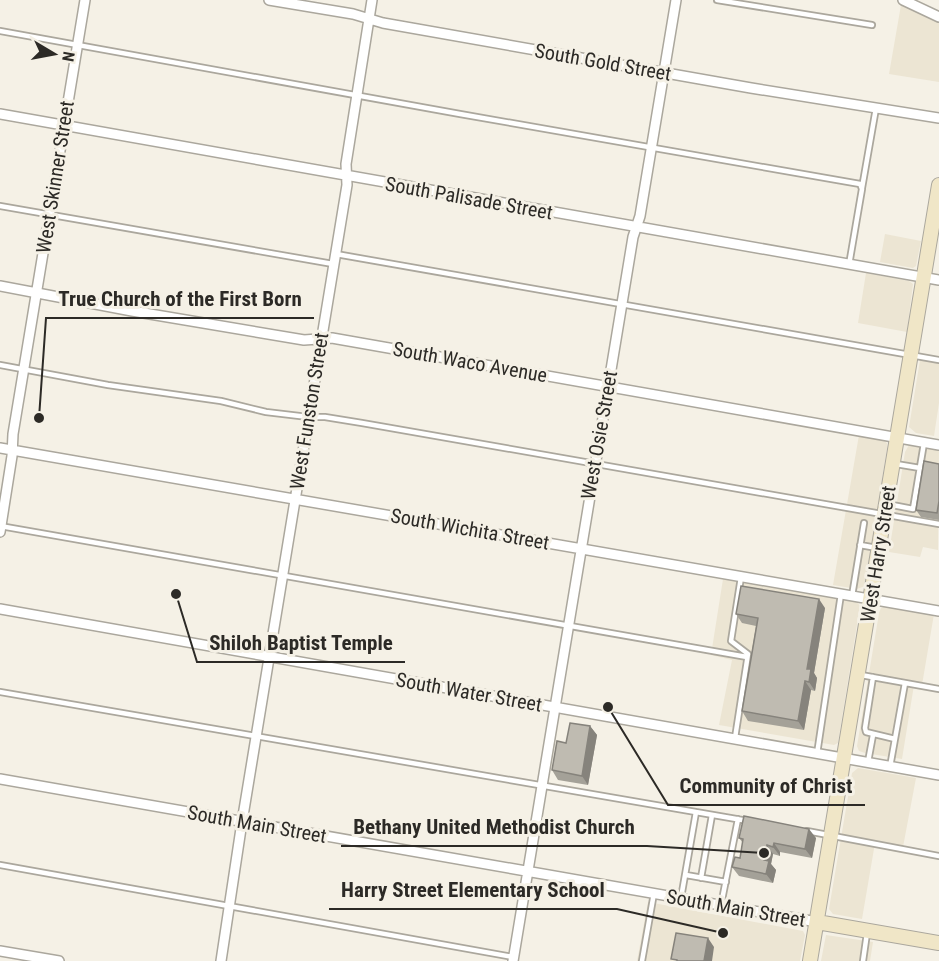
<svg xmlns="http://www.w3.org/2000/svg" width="939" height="961" font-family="'Roboto Condensed',sans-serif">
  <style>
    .built { fill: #ece5d3 }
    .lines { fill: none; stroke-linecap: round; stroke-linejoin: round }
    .lane-casing { stroke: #aba79d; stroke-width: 8 }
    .street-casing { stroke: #aba79d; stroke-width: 12 }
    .secondary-casing { stroke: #aba79d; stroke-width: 16 }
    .lane { stroke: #fff; stroke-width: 4.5 }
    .street { stroke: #fff; stroke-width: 9 }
    .secondary { stroke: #f0e6c7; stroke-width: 14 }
    .wall { fill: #a4a198 }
    .shaded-wall { fill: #86837c }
    .building { fill: #bfbbb1; stroke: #86837c; stroke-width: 1.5 }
    .labels { text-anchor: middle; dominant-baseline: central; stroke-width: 6; stroke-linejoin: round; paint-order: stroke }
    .street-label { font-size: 20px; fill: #2c2a26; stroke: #f5f1e6 }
    .leader { fill: none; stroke: #2c2a26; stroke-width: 2 }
    .callout-dot { fill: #2c2a26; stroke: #f5f1e6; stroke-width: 2 }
    .callout-label { font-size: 21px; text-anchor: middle; font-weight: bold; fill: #2c2a26; stroke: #f5f1e6; stroke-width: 6; stroke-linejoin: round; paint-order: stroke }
  </style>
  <rect width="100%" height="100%" fill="#f5f1e6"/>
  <path class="built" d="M901 5 939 23V82L889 74Z
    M885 234 921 241 916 266 913 268 880 262Z
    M866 273 909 281 913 284 907 332 858 323Z
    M921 354 939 357V403L934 436 916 433 909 427Z
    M859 435 883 440 887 443V448L865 586 857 589 833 585Z
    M909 445 939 449 938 550 923 547 920 557 889 552 905 452Z
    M723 579 857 602 860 606 838 743 834 745 719 725 732 660 711 655Z
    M886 606 934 614 922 685H914L902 759 865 753 859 751 857 746 879 613 881 608Z
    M858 768 916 778 903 847 875 843 862 919 833 914 829 909 852 773Z
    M648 902 803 931 805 935 800 961H637Z
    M826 935 873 942 870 961H821Z"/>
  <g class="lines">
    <defs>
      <path id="lane" d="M717 0 872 25
        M0 31 460 114 860 184 862 189 849 265
        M862 188 876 108
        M0 206 333 264
        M336 254 939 360
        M0 365 108 385 221 401 266 412 308 417H325L362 423 939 524
        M896 464 920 468
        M887 504 913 509 924 443
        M0 526 747 657
        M860 545 877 548
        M852 596 864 523
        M861 675 939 689
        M873 677 865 728 866 732 895 739
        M0 692 748 821
        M735 738 748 654 731 641 741 577
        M817 754 841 594
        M868 762 873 735
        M890 767 905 683
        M807 831 939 856
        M0 865 513 957
        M686 875 726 882
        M701 878 712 815
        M681 898 696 812
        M721 905 738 819
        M642 961 654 893
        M863 961 867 933"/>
      <path id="street" d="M269 0 353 14 383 23 751 88 939 118
        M903 0 939 17
        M0 114 939 280
        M0 286 132 311 304 340 332 338 939 445
        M0 448 939 611
        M0 532 12 456 13 434 85 0
        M0 609 939 775
        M0 779 817 922
        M0 951 59 961
        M221 961 242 822 347 185 346 164 372 0
        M513 961 633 237 640 216 676 0"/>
      <path id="secondary" d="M817 922 939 943
        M810 961 939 185"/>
    </defs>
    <use href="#lane" class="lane-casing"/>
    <use href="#street" class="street-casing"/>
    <use href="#secondary" class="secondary-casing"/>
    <use href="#lane" class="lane"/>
    <use href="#street" class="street"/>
    <use href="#secondary" class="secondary"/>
  </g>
  <path class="wall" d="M939 464V520L921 517 916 510Z
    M825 608 814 673 817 678 815 691 811 690 804 730 748 721 742 711 756 626 742 623 736 614Z
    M590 726 597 735 588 785 558 780 552 770 566 743Z
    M739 838H816L812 858 780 852V856L773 854 771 864 776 870 773 883 739 876 732 867 740 858 743 843Z"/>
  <path class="shaded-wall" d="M819 599 825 608 814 673 817 678 815 691 809 682 807 669Z
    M805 681 811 690 804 730 798 721Z
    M590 726 597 735 588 785 582 776Z
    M809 829 816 838 812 858 805 849Z
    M774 843 780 852V856L773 847Z
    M767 845 773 854 771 864 776 870 773 883 766 874 764 860Z
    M708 938 714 947 712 961H704Z"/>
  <path class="building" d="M924 461 939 464V501L937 513 916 510Z
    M741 586 819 599 807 669H811L809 682 805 681 798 721 742 711 758 618 736 614Z
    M570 723 590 726 582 776 552 770 557 741 566 743Z
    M744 816 809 829 805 849 774 843 773 847 767 845 764 860 769 861 766 874 732 867 735 857 740 858 743 839 739 838Z
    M676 933 708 938 704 961H677V960L671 959Z"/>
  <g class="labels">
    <g class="street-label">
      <text transform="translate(603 62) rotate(10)">South Gold Street</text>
      <text transform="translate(55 177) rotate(-81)">West Skinner Street</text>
      <text transform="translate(469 198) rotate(10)">South Palisade Street</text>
      <text transform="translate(470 362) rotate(10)">South Waco Avenue</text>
      <text transform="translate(309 411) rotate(-81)">West Funston Street</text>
      <text transform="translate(599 435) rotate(-80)">West Osie Street</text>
      <text transform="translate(470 529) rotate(10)">South Wichita Street</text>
      <text transform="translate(878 554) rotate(-81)">West Harry Street</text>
      <text transform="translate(469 692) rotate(10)">South Water Street</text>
      <text transform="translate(257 824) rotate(10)">South Main Street</text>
      <text transform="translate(736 908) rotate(10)">South Main Street</text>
    </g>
  </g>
  <path class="leader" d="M39 418L46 318H314M176 594L197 662H405M608 707L668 805H865M764 853L647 846H341M723 933L617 909H329"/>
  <g class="callout-dot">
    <circle cx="39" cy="418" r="6"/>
    <circle cx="176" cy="594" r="6"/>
    <circle cx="608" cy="707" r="6"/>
    <circle cx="764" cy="853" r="6"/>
    <circle cx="723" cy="933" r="6"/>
  </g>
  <g class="callout-label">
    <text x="180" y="306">True Church of the First Born</text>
    <text x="301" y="650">Shiloh Baptist Temple</text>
    <text x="766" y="793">Community of Christ</text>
    <text x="494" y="834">Bethany United Methodist Church</text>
    <text x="473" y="897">Harry Street Elementary School</text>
  </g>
  <g transform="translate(54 54) rotate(100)" stroke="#f5f1e6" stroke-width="4.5" paint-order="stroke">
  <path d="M0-4.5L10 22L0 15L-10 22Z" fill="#2c2a26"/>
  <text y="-9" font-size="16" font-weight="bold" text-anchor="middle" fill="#2c2a26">N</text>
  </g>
</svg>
